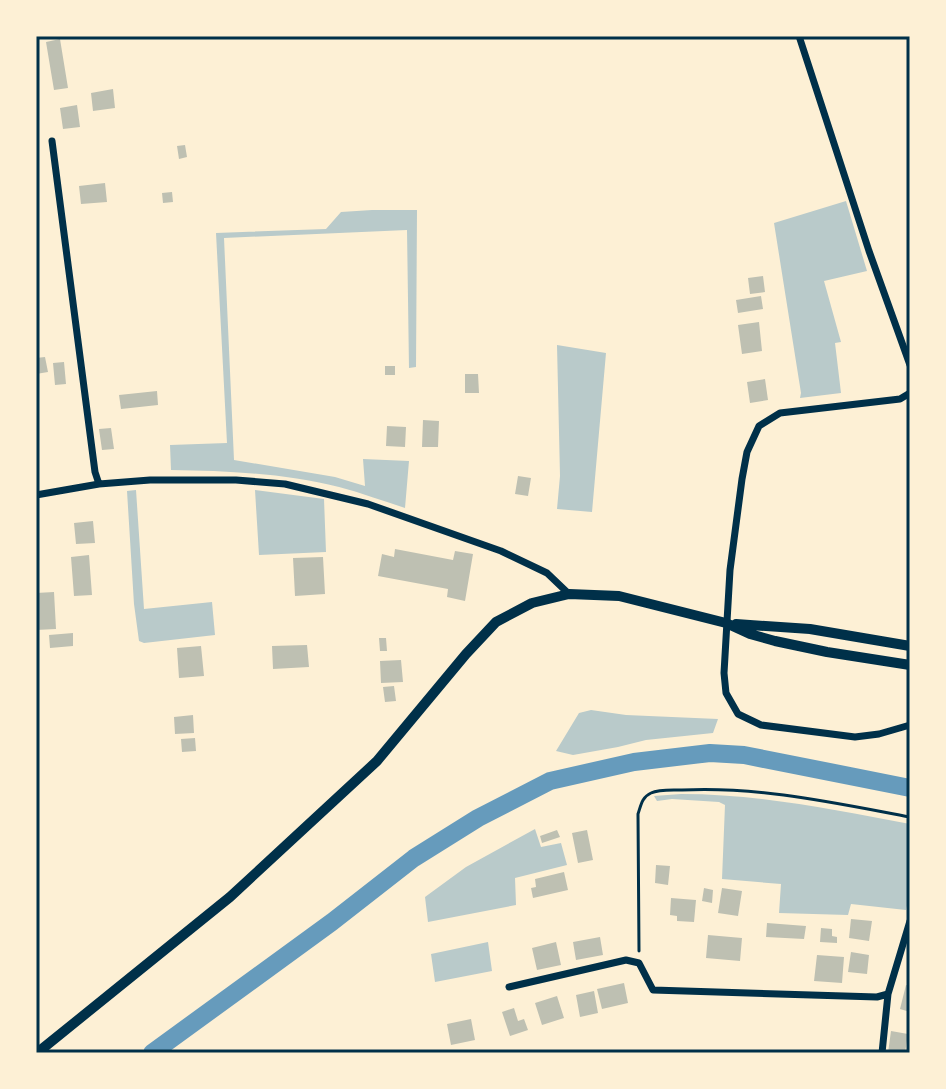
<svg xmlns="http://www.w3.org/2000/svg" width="946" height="1089" font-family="'Nunito Sans',sans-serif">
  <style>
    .green { fill: #b9caca }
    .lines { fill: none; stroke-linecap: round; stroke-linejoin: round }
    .canal { stroke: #669bbc; stroke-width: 18 }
    .building { fill: #bec0b2 }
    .path { stroke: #003049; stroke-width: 3 }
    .minor { stroke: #003049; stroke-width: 7 }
    .secondary { stroke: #003049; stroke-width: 10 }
    .neatline { fill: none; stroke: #003049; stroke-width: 3 }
  </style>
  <rect width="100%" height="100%" fill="#fdf0d5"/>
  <path class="green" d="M846 201 867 271 824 281 841 342 835 343 841 393 800 398 801 393 774 223Z
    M372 210H417L416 367 409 368 407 230 224 238 234 460 335 477 365 486 363 459 409 461 405 508C383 501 362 493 339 487 284 473 228 471 171 470L170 445 227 443 216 233 326 229 341 212Z
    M557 345 606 353 592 512 557 509 560 476Z
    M136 490 144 609 212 602 215 635 144 643 139 641 134 604 127 491Z
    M255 490 324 499 326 552 259 555Z
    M591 710 626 715 718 719 713 733 646 740 618 747 573 755 556 751 579 713Z
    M681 794C759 794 834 810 910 824V893L906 910 851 904 848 915 779 913 781 884 722 879 725 805 719 802 672 799 657 801 654 796Z
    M535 829 541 847 561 843 567 865 515 878 516 905 428 922 425 897 466 867Z
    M488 942 492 971 435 982 431 954Z"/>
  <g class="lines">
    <path class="canal" d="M152 1053 332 922 414 858 478 818 550 781 634 762 710 753 744 755 910 788"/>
  </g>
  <path class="building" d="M60 39 68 88 54 90 46 42Z
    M113 89 115 108 93 111 91 93Z
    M77 105 80 127 63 129 60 108Z
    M185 145 187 157 179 159 177 146Z
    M105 183 107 202 81 204 79 186Z
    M172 192 173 202 163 203 162 193Z
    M763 276 765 292 750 294 748 278Z
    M761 296 763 309 738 313 736 300Z
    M759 322 762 351 742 354 738 325Z
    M45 357 48 372 36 374V358Z
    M64 362 66 384 55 385 53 363Z
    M385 366H395V375H385Z
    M465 374H478L479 393H465Z
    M765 379 768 400 750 403 747 382Z
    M157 391 158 405 121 409 119 395Z
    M423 420 439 421 438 447H422Z
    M387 426 406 427 405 447 386 446Z
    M111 428 114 449 102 450 99 429Z
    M518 476 531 478 528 496 515 494Z
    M93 521 95 543 76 544 74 523Z
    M395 549 453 560 455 551 473 554 465 601 447 597 448 589 378 576 382 554 394 557Z
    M89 555 92 595 74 596 71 557Z
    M323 557 325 594 295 596 293 558Z
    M54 592 56 629 36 630V593Z
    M73 633V646L50 648 49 635Z
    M379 638H386L387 651H380Z
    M307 645 309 667 273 669 272 646Z
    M201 646 204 676 179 678 177 648Z
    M401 660 403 682 381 683 380 661Z
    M394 686 396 701 385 702 383 687Z
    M193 715 194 733 175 734 174 717Z
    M195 738 196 751 182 752 181 739Z
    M557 830 560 837 542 843 540 836Z
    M587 830 593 860 578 863 572 833Z
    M656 865 670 866 668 885 655 883Z
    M564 872 568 890 533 898 531 888 536 887 535 879Z
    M704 888 713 890 712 903 702 901Z
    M722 888 742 891 738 916 718 913Z
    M671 898 696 900 694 922 677 921V916L670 915Z
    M851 919 872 921 869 941 849 938Z
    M767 923 806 926 804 939 766 937Z
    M821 928 832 929V936L837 937V943L820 942Z
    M708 935 742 938 740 961 706 958Z
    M600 937 603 955 576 960 573 942Z
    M556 942 561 965 537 970 532 948Z
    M851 952 869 955 867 974 848 972Z
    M817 955 844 957 842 983 814 981Z
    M624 983 628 1003 602 1009 597 989Z
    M906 985 910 986V1012L900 1009Z
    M594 991 598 1013 580 1017 576 995Z
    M557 996 564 1018 542 1025 535 1003Z
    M514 1008 518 1021 524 1019 528 1030 510 1036 502 1012Z
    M471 1019 475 1040 451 1045 447 1024Z
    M891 1031 908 1034 905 1053H888Z"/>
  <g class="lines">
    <path class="path" d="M639 951 638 814C641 805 642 797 651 793 659 789 672 790 682 790 758 786 835 803 910 817"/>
    <path class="minor" d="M799 36 869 251 910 365
      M52 141 95 472 99 484
      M910 393 900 399 780 413 759 426 747 452 742 479 730 570 724 673 726 693 738 714 761 725 855 737 879 734 910 725
      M36 495 99 484 150 480H236L285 484 368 504 501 551 547 573 569 594
      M509 987 626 960 639 963 653 990 877 997 888 994 910 921
      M882 1053 888 994"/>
    <path class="secondary" d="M736 624 810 629 910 646
      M37 1053 230 897 377 761 466 654 496 622 532 603 569 594 619 596 726 623 750 634 775 641 827 652 910 665"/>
  </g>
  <rect width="946" height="1089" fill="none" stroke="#fdf0d5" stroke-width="76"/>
  <rect x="38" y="38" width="870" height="1013" class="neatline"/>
</svg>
